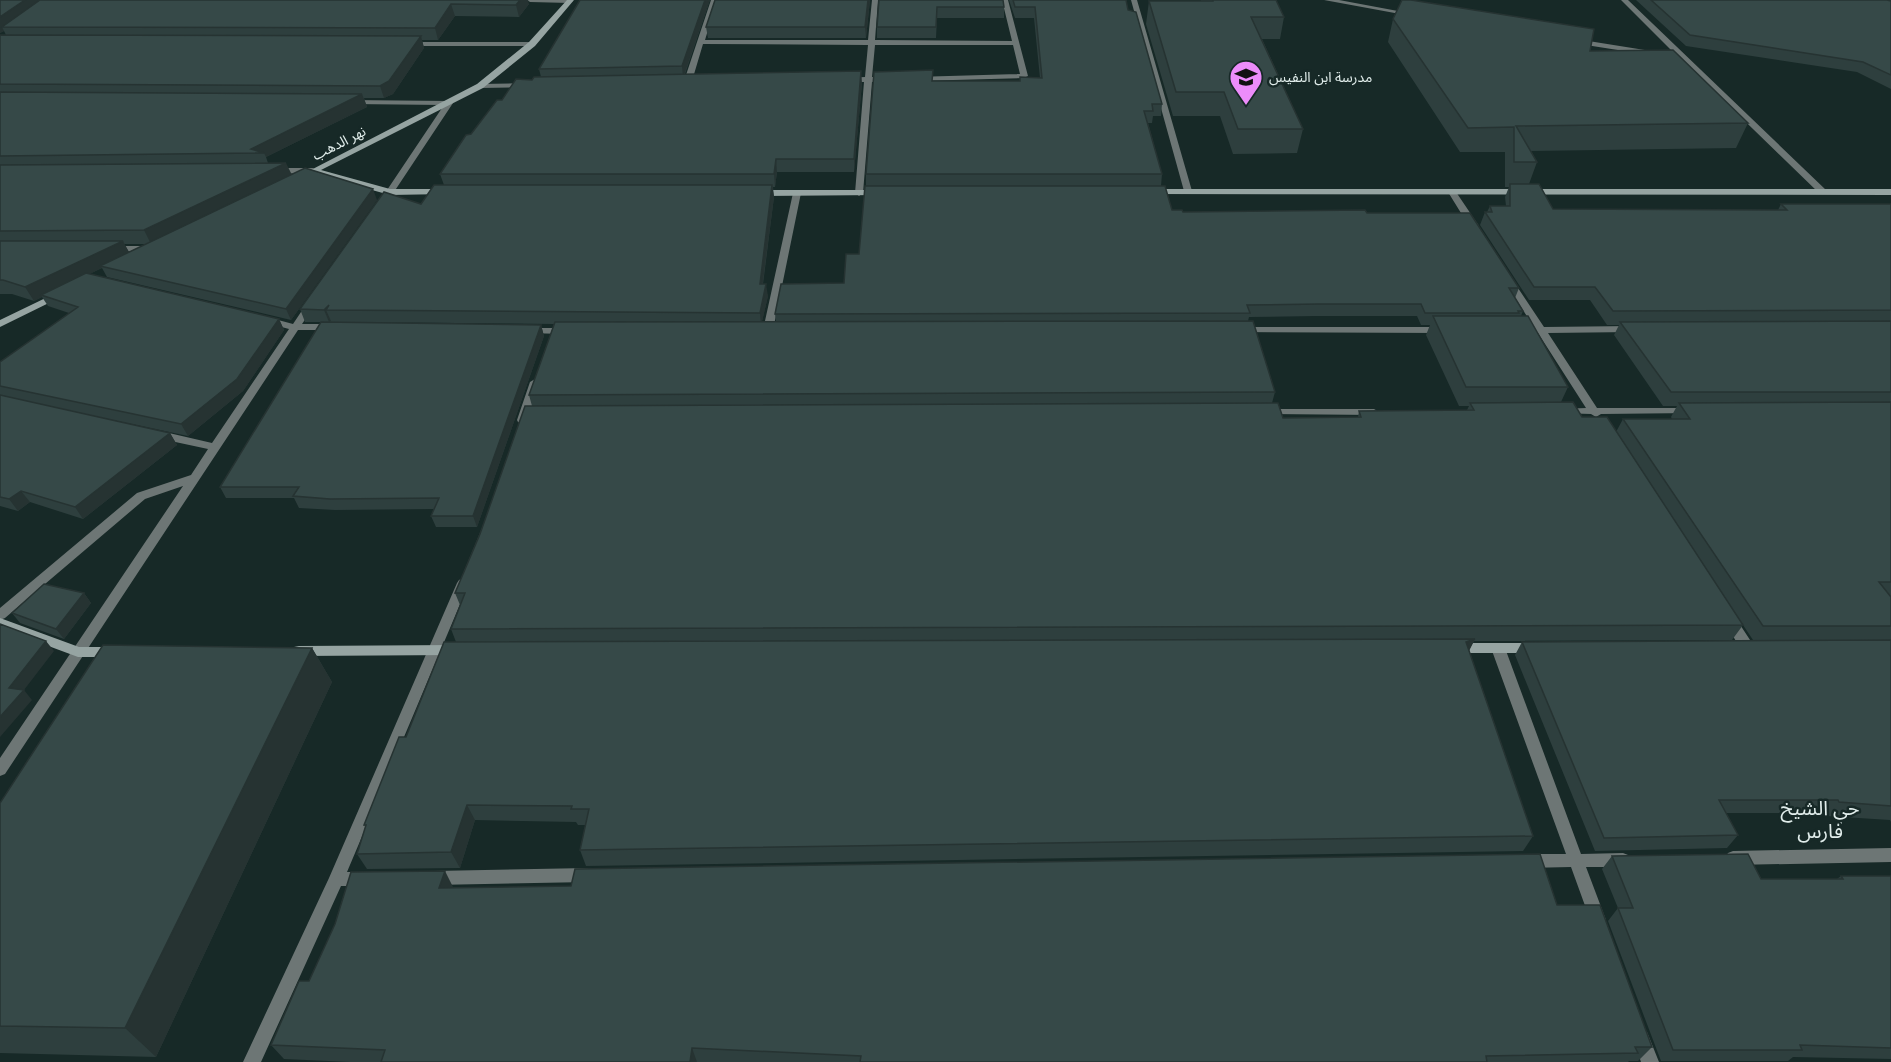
<svg xmlns="http://www.w3.org/2000/svg" width="1891" height="1062" font-family="Roboto,'Noto Sans Arabic',sans-serif">
  <style>
    .lines { fill: none; stroke-linecap: round; stroke-linejoin: round }
    .street { fill: #6d7675; fill-rule: evenodd }
    .secondary { fill: #96a4a2; fill-rule: evenodd }
    .wall { fill: #2e3f3e; fill-rule: evenodd }
    .shaded-wall { fill: #263332 }
    .building { fill: #364948; stroke: #263332; stroke-width: 1.5 }
    .labels { text-anchor: middle; dominant-baseline: central; stroke-width: 5; stroke-linejoin: round; paint-order: stroke }
    .far-poi-label { font-size: 14px; fill: #e1edeb; stroke: #172927; text-anchor: start }
    .far-street-label { font-size: 14px; fill: #e1edeb; stroke: #172927 }
    .near-neighbourhood-label { font-size: 20px; fill: #e1edeb; stroke: #172927 }
  </style>
  <rect width="100%" height="100%" fill="#172927"/>
  <g class="lines">
    <path class="street" d="M527 0H573V1L570 3 530 2Z
      M711 0H717L705 40H868L872 0H878L875 40 1012 41 1002 0H1008L1028 76 1024 78 917 81 913 79 914 77 1020 74 1013 45H875L872 77H888L892 79 888 81 872 82 863 193 859 196 855 193 864 82H845L841 80 845 78 865 77 868 45 703 44 692 81 685 83 684 81Z
      M1131 0H1137L1192 191 1191 193 1184 191Z
      M1324 0H1339L1414 14 1411 16Z
      M1621 0H1628L1826 190V194H1820L1682 60 1573 43 1572 41 1576 39 1676 55Z
      M403 42H532L536 44 532 46H406L402 44Z
      M531 83V87H528L480 88 476 86 480 84Z
      M348 100 449 101 453 103 386 204 379 202 444 105 351 104 347 102Z
      M274 168H313L317 171 313 174 271 173 270 171Z
      M1452 189 1456 192 1479 226 1477 228H1471L1469 226 1448 192Z
      M797 190 801 193 773 330 768 333 763 330 793 193Z
      M112 246H152L157 249 152 252 109 251V247Z
      M1509 278 1512 279 1544 327 1632 326 1637 329 1632 332 1548 333 1597 408H1689L1693 409 1694 411 1693 413 1601 414 1596 417 1591 414 1559 413 1558 411 1559 409 1586 408 1538 333H1520L1515 330 1520 327H1534L1504 281Z
      M312 299 317 302 302 324H333L338 327 333 330H298L5 774 0 776V758L183 486 145 499 5 618 0 620V608L137 493 191 475 208 449 152 437 150 434 152 431 156 430 212 443 289 329 263 322V318L267 317 293 324 309 300Z
      M1241 327H1443L1448 330 1443 333 1237 332 1236 330Z
      M527 328H567L572 331 567 334 523 333 522 331Z
      M535 379 540 382 527 420 522 424 518 422 517 420 530 382Z
      M1266 409H1374L1379 412 1374 415 1262 414 1261 412Z
      M463 578 467 580 469 583 347 872H363L368 874 371 879 368 884 363 886H341L261 1062H243L329 878 457 583 459 580Z
      M1730 615 1735 617 1752 643 1754 647 1752 651H1742L1725 623 1724 620 1725 617Z
      M1498 643 1503 644 1505 648 1581 854 1623 853 1628 855 1631 860 1628 865 1623 867H1586L1606 920 1604 925 1598 927 1592 925 1571 867 1526 868 1521 866 1518 861 1521 856 1526 854H1566L1491 648 1493 644Z
      M1891 848V862L1733 865 1728 863 1725 858 1728 853 1733 851Z
      M588 868 593 870 596 875 593 880 588 882 434 885 429 883 426 878 429 873 434 871Z
      M1641 1030 1647 1032 1659 1062H1641L1633 1038 1635 1032Z"/>
    <path class="secondary" d="M567 0H574L535 46 483 88 321 170 390 189H444L447 190V194L390 195 307 172 477 84 529 42Z
      M1151 189H1891V195L1148 194 1147 192Z
      M879 190 883 193 882 195 758 196 754 193 758 190Z
      M58 292 63 295 61 297 0 327V320Z
      M0 618 79 647H114L119 648 121 652 119 656 114 657H78L0 628Z
      M1454 643H1536L1541 644 1543 648 1541 652 1536 653H1454L1449 652 1447 648 1449 644Z
      M456 645 461 646 463 650 461 654 456 655 299 656 294 655 292 651 294 647 299 646Z"/>
  </g>
  <path class="wall" d="M0 0 529 4 519 17 455 16 438 40H422L424 48 393 94 384 98H364L367 107 266 157 268 163 291 174 377 200 291 320 107 277 102 268 89 274 279 319 284 330 243 391 188 436 14 399 170 433 177 445 83 519 30 502 18 511 0 506V362L69 313 48 306 42 297 34 301 12 294H0V35H6L4 31 0 33ZM124 244H147L129 252Z
    M710 0 685 74 862 83 854 172H777L775 187H773L774 197 763 284 768 296 762 321H776L775 314 844 283 859 254 866 186V174L933 81H1020L1040 78 1034 18H1015L1009 0H1126L1128 10 1162 104 1161 116H1153L1152 123H1148L1162 174 1161 186 1172 210 1183 212 1367 213 1519 288 1515 298 1523 311 1521 316 1568 387 1561 402 1582 417 1616 432 1623 419H1672L1671 417 1677 406H1663L1614 335 1619 325H1607L1590 300H1529L1480 225 1485 212H1487L1490 206H1506L1505 197 1509 187H1505V152H1460L1388 42 1393 19 1590 51 1748 123 1736 148 1531 151 1537 162 1529 184 1553 209 1778 210 1781 204H1891V640H1753L1743 625 1732 640 1474 641 1469 650 1533 836 1523 851 586 866 580 850 586 825H578L576 822 475 820 460 868 367 869 357 854 366 827 364 825 406 737 456 642 451 629 460 605 455 593 532 406 529 395 554 324 352 322 541 325 544 336 477 527H436L431 516 434 509 335 510 299 508 294 498H226L220 487 321 322H305L300 309 444 185 440 174 471 134 502 100 532 80 541 77 539 69ZM1316 316H1417L1421 325H1430L1426 335 1459 406H1469L1467 410 1359 411 1358 417 1283 418 1272 403 1275 392 1248 321 1249 317Z
    M715 0H870L866 38H708L706 27Z
    M879 0 1004 7V18H937L936 38H877V27Z
    M1201 0H1276L1284 17 1280 39H1262L1303 129 1297 153 1233 154 1220 116H1173L1146 24 1149 1H1201Z
    M1636 0H1887L1891 1V89L1857 72 1686 46Z
    M84 593 91 603 64 639 20 623 12 613Z
    M1891 640V822L1890 820 1827 816 1826 813H1726L1738 835 1727 848 1595 851 1515 655 1522 642Z
    M312 648 332 682 156 1057 0 1053V803Z
    M1612 856 1761 879H1837L1841 876H1891V1059L1793 1057 1788 1061H1661L1608 921 1618 908 1602 869Z
    M453 887V888L1557 905 1652 1047 1638 1061H1629L1628 1062H350L284 1059 271 1045 309 981Z"/>
  <path class="shaded-wall" d="M25 0H48L2 27 4 31 0 33V17Z
    M520 0H528L529 4 519 17 516 5Z
    M705 0H710L683 78 682 66Z
    M868 0H870L866 38 865 27Z
    M451 4 455 16 438 40 435 28Z
    M421 36 424 48 393 94 384 98 380 86Z
    M861 71 862 83 854 172V159Z
    M362 94 367 107 266 157 264 153 251 149Z
    M776 159 777 172 775 187 774 174Z
    M286 163 292 175 151 244 144 230Z
    M772 185 774 197 761 296 760 284Z
    M373 189 377 200 291 320 286 309Z
    M123 241 130 254 100 266 102 268 45 296 41 295 42 297 34 301 25 287Z
    M766 284 768 296 761 326 760 313Z
    M329 305 326 310 331 321 329 322 324 310Z
    M279 319 284 330 243 391 188 436 181 424Z
    M541 325 544 336 477 527 473 516Z
    M170 433 177 445 83 519 75 507Z
    M21 491 30 502 18 511 9 499Z
    M84 593 91 603 64 639 56 629Z
    M1475 639 1467 655 1466 642Z
    M46 641 54 651 24 690 32 700 0 737V717L9 688Z
    M312 648 332 682 156 1057 125 1028Z
    M467 805 475 820 460 868 451 852Z
    M445 871 453 887 448 904 439 888Z
    M692 1048 697 1062H690Z"/>
  <path class="building" d="M0 0H25L0 17Z
    M40 0H520L516 5 451 4 435 28 2 27Z
    M580 0H705L682 66 539 69Z
    M715 0H868L865 27H706Z
    M879 0H1003L1004 7H937L936 27H877Z
    M1013 0H1126L1128 10 1136 12 1162 104H1152L1153 111H1144L1162 174H866L874 72 933 70 932 81H1020V77L1042 78 1035 7H1015Z
    M1213 0H1276L1284 17H1251L1303 129H1238L1224 92H1176L1149 1H1213Z
    M1402 0H1411L1594 29 1590 51 1673 50 1748 123 1516 126 1537 162H1514V127L1468 128 1393 19Z
    M1651 0H1887L1891 1V75L1863 62 1690 35Z
    M0 35 421 36 389 81 380 86 0 84Z
    M861 71 854 159H776L774 174H440L466 135 471 134 497 100H502L516 79 532 80 534 77Z
    M0 92 362 94 251 149 264 153 0 156Z
    M286 163 144 230 0 231V165Z
    M305 168 373 189 286 309 100 266Z
    M1510 184H1539L1553 209 1787 210 1781 204H1891V310L1613 311 1595 287H1534L1485 212H1492L1490 206H1510Z
    M434 185H772L760 284H766L760 313 326 310 329 305 324 310 300 309 384 192 421 204Z
    M865 186H1165L1172 210H1182L1183 212 1365 210 1367 213H1470L1519 288H1509L1523 311H1518L1519 313H1425L1421 304H1319L1247 305 1250 313 775 314 781 284 844 283 846 254H859Z
    M0 241H123L25 287 3 280H0Z
    M86 273 279 319 237 379 181 424 0 386V362L78 307 41 295Z
    M1433 316H1528L1568 387H1466Z
    M1253 321 1275 392 529 395 555 322Z
    M1891 321V392H1671L1620 322Z
    M321 322 541 325 473 516H431L439 498 330 499 293 496 299 487H220Z
    M0 395 170 433 75 507 21 491 9 499 0 497Z
    M1573 402 1582 417H1607L1743 625 451 629 465 593H455L480 534 525 406 1278 403 1283 418 1361 417 1359 411 1474 410 1470 403Z
    M1891 402V582H1879L1891 597V626H1763L1623 419H1690L1679 403Z
    M44 584 84 593 56 629 12 613Z
    M0 624 46 641 9 688 24 690 0 717Z
    M1475 639 1466 642 1533 836 580 850 589 809H571L572 806 467 805 451 852 357 854 366 825H364L399 737H406L444 642Z
    M1891 640V806L1839 802 1838 800H1719L1738 835 1604 838 1522 642Z
    M103 645 312 648 125 1028 0 1026V803Z
    M1540 854 1557 905H1600L1652 1047H1635L1638 1053 1486 1056 1487 1062H860L861 1056 692 1048 690 1062H381L385 1050 271 1045 299 981H309L335 924 351 872 445 871 439 888 571 886 575 869Z
    M1748 854 1761 879H1843L1841 876H1891V1048L1800 1045 1802 1050H1673L1618 908H1633L1612 856Z"/>
  <defs>
    <symbol id="school-pin" viewBox="-11 -11 22 30"><path d="M0 17L-7.5 6A9.5 9.5 0 1 1 7.5 6Z" fill="#ec8cfa" stroke="#172927"/><path d="M0-5L7-2L0 1L-7-2ZM-4 1L0 2.5L4 1V4Q0 6-4 4Z" fill="#111"/></symbol>
  </defs>
  <g fill-rule="evenodd">
    <use href="#school-pin" x="1227" y="58" width="38" height="52"/>
  </g>
  <g class="labels">
    <g class="far-poi-label">
      <text x="1269" y="77">مدرسة ابن النفيس</text>
    </g>
    <g class="far-street-label">
      <text transform="translate(339 143) rotate(-27)">نهر الدهب</text>
    </g>
    <g class="near-neighbourhood-label">
      <text x="1820" y="808">حي الشيخ<tspan x="1820" dy="23">فارس</tspan></text>
    </g>
  </g>
</svg>
